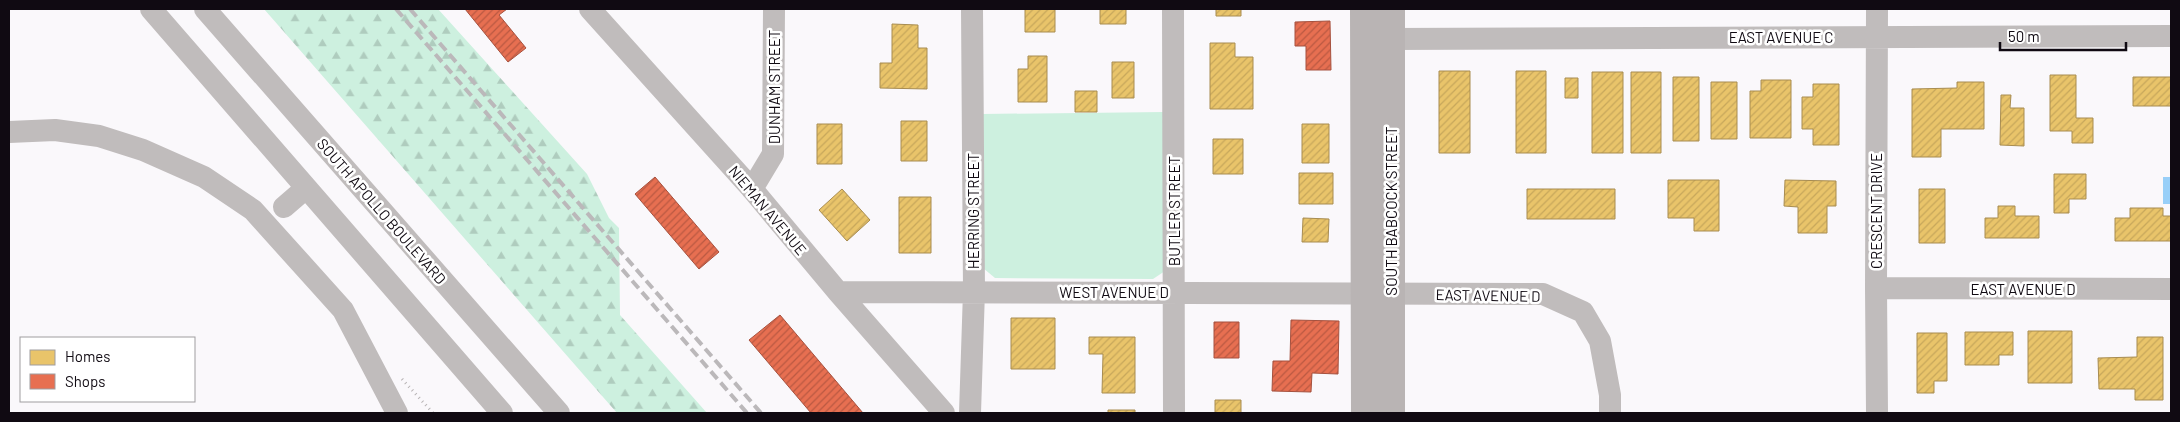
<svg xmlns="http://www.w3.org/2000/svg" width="2180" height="422" font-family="Barlow,sans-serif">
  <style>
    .green { fill: #cdf0df }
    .forest { fill: url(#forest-firs) }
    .water { fill: #98cff8 }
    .homes { fill: url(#homes-hatch); stroke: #a88c50 }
    .shops { fill: url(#shops-hatch); stroke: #a6513e }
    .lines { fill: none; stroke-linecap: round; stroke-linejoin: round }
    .path { stroke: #b8b4b5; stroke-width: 3; stroke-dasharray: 1 4; stroke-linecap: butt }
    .minor { stroke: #c0bcbc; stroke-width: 22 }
    .major { stroke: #b9b4b4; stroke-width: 28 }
    .rail { stroke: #bbb8ba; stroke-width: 4; stroke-dasharray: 10 5; stroke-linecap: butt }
    .labels { text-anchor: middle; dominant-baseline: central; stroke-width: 5; stroke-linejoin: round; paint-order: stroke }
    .street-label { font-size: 15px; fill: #100a12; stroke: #fff }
  </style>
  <defs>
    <pattern id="forest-firs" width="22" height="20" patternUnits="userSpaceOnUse" patternTransform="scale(1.25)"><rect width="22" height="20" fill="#cdf0df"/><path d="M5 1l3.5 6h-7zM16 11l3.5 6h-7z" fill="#afccbe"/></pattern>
    <pattern id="homes-hatch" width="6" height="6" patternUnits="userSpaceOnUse" patternTransform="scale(1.25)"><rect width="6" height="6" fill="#e9c46a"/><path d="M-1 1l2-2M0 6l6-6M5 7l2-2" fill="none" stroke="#c7a75b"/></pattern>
    <pattern id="shops-hatch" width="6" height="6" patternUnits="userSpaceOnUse" patternTransform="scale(1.25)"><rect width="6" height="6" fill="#e76f51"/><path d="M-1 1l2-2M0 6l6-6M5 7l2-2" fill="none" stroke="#ba5942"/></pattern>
  </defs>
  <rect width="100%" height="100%" fill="#faf8fb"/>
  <path class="green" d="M1164 112 1165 271 1153 279 995 278 983 268 982 114Z"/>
  <path class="forest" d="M264 9H438L587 174 609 218 619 228 620 315 707 413H617Z"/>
  <path class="water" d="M2163 177H2171V204H2163Z"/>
  <path class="homes" d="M1025 9H1055V32H1025Z
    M1100 9H1126V24H1100Z
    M1216 9H1241V16H1216Z
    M892 24 918 25V48H927V89L880 88V63H892Z
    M1210 43H1235V57H1253V109H1210Z
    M1028 56H1047V102H1018V69H1028Z
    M1112 62H1134V98H1112Z
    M1439 71H1470V153H1439Z
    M1516 71H1546V153H1516Z
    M1592 72H1623V153H1592Z
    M1631 72H1661V153H1631Z
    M2050 75H2076V118H2093V143H2072V131H2050Z
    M1673 77H1699V141H1673Z
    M2133 77H2171V106H2133Z
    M1565 78H1578V98H1565Z
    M1761 80H1791V138H1750V91H1761Z
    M1711 82H1737V139H1711Z
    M1957 82H1984V129H1941V157H1912V89L1957 88Z
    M1813 84H1839V145H1813V129H1802V97H1813Z
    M1075 91H1097V112H1075Z
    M2001 95H2011L2010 108H2024V146L2000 145Z
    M901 121H927V161H901Z
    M817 124H842V164H817Z
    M1302 124H1329V163H1302Z
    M1213 139H1243V174H1213Z
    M1299 173H1333V204H1299Z
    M2054 174H2086V199H2069V213H2054Z
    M1668 180H1719V231H1694V218H1668Z
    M1785 180 1836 181V206H1827V233H1798V207L1784 206Z
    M842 189 870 220 847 241 819 210Z
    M1527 189H1615V219H1527Z
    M1919 189H1945V243H1919Z
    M899 197H931V253H899Z
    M1998 206H2015V216H2039V238H1985V218H1998Z
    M2130 208H2163V216H2171V241H2115V218H2130Z
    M1303 218 1329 219 1328 242H1302Z
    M1011 318H1055V369H1011Z
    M2028 331H2072V383H2028Z
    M1965 332H2013V355H1999V365H1965Z
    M1917 333H1947V381H1934V393H1917Z
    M1089 337H1135V393H1102L1103 354H1089Z
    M2137 337H2163V400H2135V389H2099L2098 358 2137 357Z
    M1215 400H1241V413H1215Z
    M1108 410H1135V413H1108Z"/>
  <path class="shops" d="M465 9H507L499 15 526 48 508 62Z
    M1330 21 1331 70H1306V46H1295V22Z
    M655 177 719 252 699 269 635 194Z
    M780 315 863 413H811L749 340Z
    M1291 320 1339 321 1338 374 1312 373 1311 392 1272 391 1273 361H1290Z
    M1214 322H1239V358H1214Z"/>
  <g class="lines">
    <path class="path" d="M402 379 433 413"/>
    <path class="minor" d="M151 9 502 413
      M205 9 559 413
      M590 9 752 189 838 292 944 413
      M1173 9 1174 413
      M1877 9 1876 288 1877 413
      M1391 39 2171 36
      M9 132 55 130 99 136 143 150 204 177 253 210 343 310 397 413
      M752 189 773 154 774 9
      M284 207 306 188
      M1876 288 2171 289
      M838 292 1543 294 1583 312 1600 341 1610 395V413
      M970 413 974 291 972 9"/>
    <path class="major" d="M1364 9 1365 413
      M1391 413V9"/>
    <path class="rail" d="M396 9 747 413
      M410 9 761 413"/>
  </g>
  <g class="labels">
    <g class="street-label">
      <text x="1781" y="37">EAST AVENUE C</text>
      <text transform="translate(774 87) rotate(-90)">DUNHAM STREET</text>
      <text transform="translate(768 210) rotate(50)">NIEMAN AVENUE</text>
      <text transform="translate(382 211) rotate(49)">SOUTH APOLLO BOULEVARD</text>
      <text transform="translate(973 211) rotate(-90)">HERRING STREET</text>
      <text transform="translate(1174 211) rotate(-90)">BUTLER STREET</text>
      <text transform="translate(1391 211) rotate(-90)">SOUTH BABCOCK STREET</text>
      <text transform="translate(1876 211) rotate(-90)">CRESCENT DRIVE</text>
      <text x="2023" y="289">EAST AVENUE D</text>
      <text x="1114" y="292">WEST AVENUE D</text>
      <text transform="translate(1488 295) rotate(1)">EAST AVENUE D</text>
    </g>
  </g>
  <rect width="2180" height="422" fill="none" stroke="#100a12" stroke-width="20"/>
  <rect x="20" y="337" width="175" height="65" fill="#ffffff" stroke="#9f9da0"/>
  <rect x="30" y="350" width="25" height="15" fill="#e9c46a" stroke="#9f9da0"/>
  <text x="65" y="362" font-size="15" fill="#100a12">Homes</text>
  <rect x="30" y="374" width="25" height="15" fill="#e76f51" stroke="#9f9da0"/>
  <text x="65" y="387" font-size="15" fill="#100a12">Shops</text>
  <path d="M2000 42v8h126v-8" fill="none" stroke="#100a12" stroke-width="2.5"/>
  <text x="2008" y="42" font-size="15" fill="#100a12" stroke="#ffffff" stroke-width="4" paint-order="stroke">50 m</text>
</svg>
